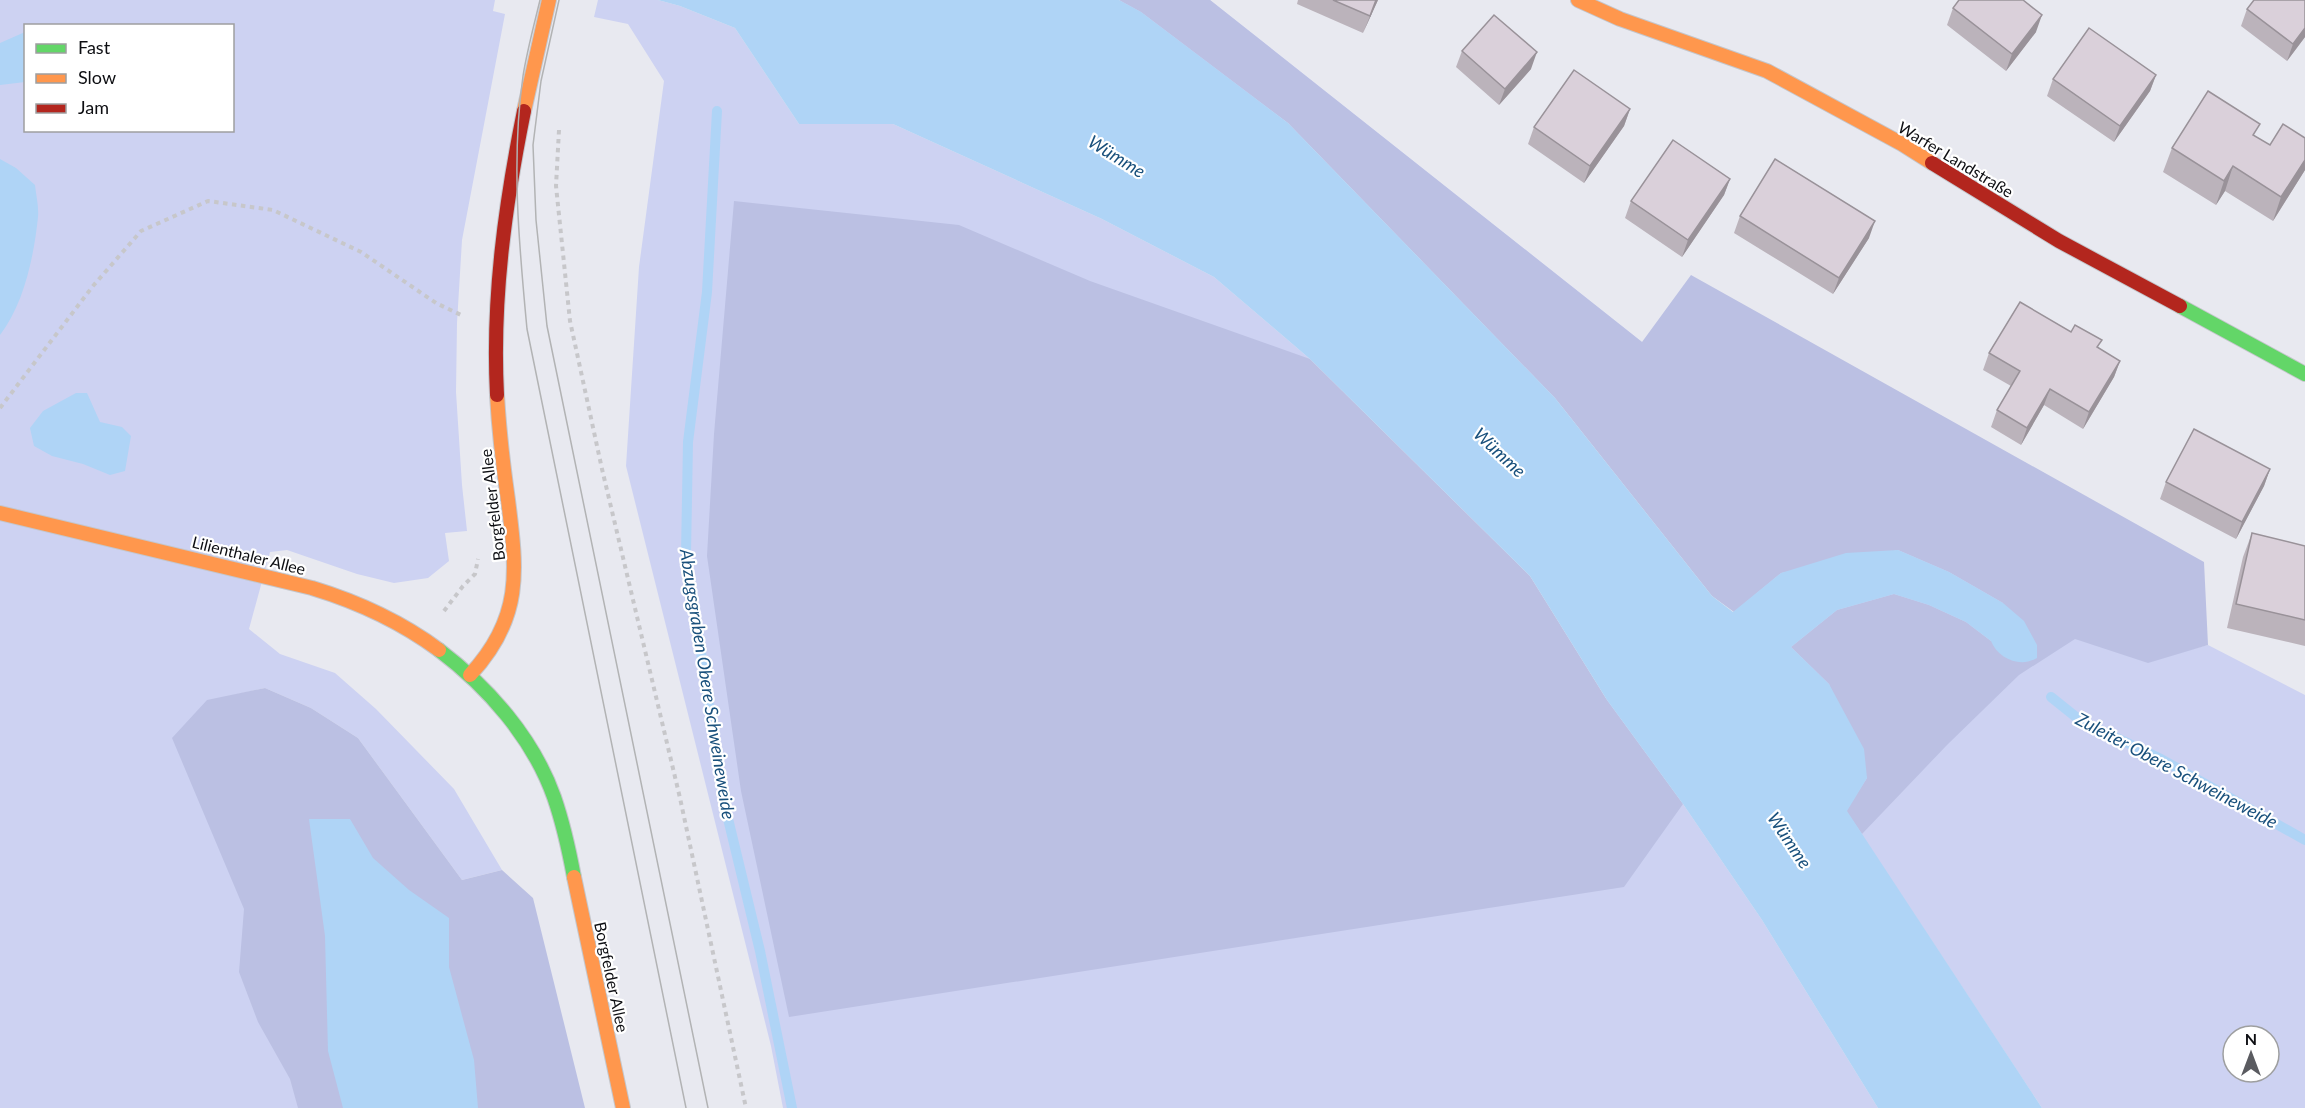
<svg xmlns="http://www.w3.org/2000/svg" width="2305" height="1108" font-family="Lato,sans-serif">
  <style>
    .green { fill: #cdd2f2; fill-rule: evenodd }
    .forest { fill: #bbc0e3 }
    .water { fill: #afd4f6 }
    .lines { fill: none; stroke-linecap: round; stroke-linejoin: round }
    .stream { stroke: #afd4f6; stroke-width: 10 }
    .fast-casing { stroke: #c4c6cb; stroke-width: 16 }
    .slow-casing { stroke: #c4c6cb; stroke-width: 16 }
    .jam-casing { stroke: #c4c6cb; stroke-width: 16 }
    .path { stroke: #c7c7ca; stroke-width: 4; stroke-dasharray: 4.5 4.5; stroke-linecap: butt }
    .fast { stroke: #63d668; stroke-width: 14 }
    .slow { stroke: #ff974d; stroke-width: 14 }
    .jam { stroke: #b3261e; stroke-width: 14 }
    .tram { stroke: #b2b3b4; stroke-width: 1.5 }
    .wall { fill: #bbb3bb }
    .shaded-wall { fill: #999299 }
    .building { fill: #dad0da; stroke: #999299; stroke-width: 1.5 }
    .labels { text-anchor: middle; dominant-baseline: central; stroke-width: 4.5; stroke-linejoin: round; paint-order: stroke }
    .street-label { font-size: 16px; fill: #0d0e12; stroke: #fff }
    .water-label { font-size: 18px; font-style: italic; fill: #19507c; stroke: #fff }
  </style>
  <rect width="100%" height="100%" fill="#e8e9f0"/>
  <path class="green" d="M0 0H495L493 11 505 14 462 240 457 323 456 392 462 485 467 531 445 533 449 561 428 578 394 583 357 574 287 550 270 552 249 629 280 654 335 673 376 709 454 789 502 870 462 880 358 738 311 708 265 688 229 696 515 1108H0ZM26 26H232V130H26Z
    M598 0H658L680 6 735 28 799 124H893L1102 219 1214 277 1310 359 1607 700 1683 804 1762 920 1878 1108H783L771 1046 626 466 639 267 664 81 628 24 594 17Z
    M1119 0H1210L1642 342 2185 651 2208 645 2305 695V1108H2042L1846 811 1734 612 1555 398 1288 123ZM2233 1036H2269V1072H2233Z"/>
  <path class="forest" d="M1119 0H1210L1642 342 1691 275 2204 562 2208 645 2148 663 2075 639 2019 675 1947 745 1862 834 1846 811 1867 778 1829 684 1791 647 1837 610 1894 594 1929 605 1966 622 1991 641 2003 603 1949 572 1898 550 1781 573 1734 612 1712 596 1555 398 1288 123 1141 12Z
    M734 201 959 225 1090 281 1310 359 1530 576 1607 700 1683 804 1624 887 789 1017 741 791 707 556 714 434Z
    M265 688 311 708 358 738 462 880 502 870 533 898 585 1108H298L290 1079 258 1022 239 972 244 909 172 738 207 700Z"/>
  <path class="water" d="M658 0H1119L1141 12 1288 123 1555 398 1712 596 1733 612 1781 573 1846 553 1898 550 1949 572 2003 603 2024 621 2037 645V658C2021 668 1998 659 1991 641L1966 622 1929 605 1894 594 1837 610 1791 647 1829 684 1864 749 1867 778 1847 811 2042 1108H1878L1762 920 1683 804 1607 700 1530 576 1310 359 1214 277 1102 219 893 124H799L735 28 680 6Z
    M25 32V82L0 85V43Z
    M0 159 16 168 35 185C36 195 39 207 38 217 34 256 24 304 0 335Z
    M76 393H87L100 422 122 427 131 436 125 471 110 475 83 464 52 456 34 446 30 428 43 411Z
    M309 819H350L373 858 409 890 449 918V967L474 1060 478 1108H343L328 1051 325 936Z"/>
  <g class="lines">
    <path class="stream" d="M717 111 707 292 688 442 686 554 723 798 760 951 792 1108
      M2051 697 2081 721 2161 759 2305 840"/>
    <defs>
      <path id="fast" d="M2180 306 2305 374
        M439 650C488 687 533 738 554 797 563 823 569 850 574 877"/>
      <path id="slow" d="M1578 0 1620 19 1767 71 1902 144 1932 163
        M524 111 549 0
        M0 513 312 588C358 602 400 621 439 650
        M470 675C523 618 517 571 508 500 503 465 499 430 497 395
        M574 877 623 1108"/>
      <path id="jam" d="M1932 163 2059 241 2180 306
        M497 395C492 299 505 205 524 111"/>
    </defs>
    <use href="#fast" class="fast-casing"/>
    <use href="#slow" class="slow-casing"/>
    <use href="#jam" class="jam-casing"/>
    <path class="path" d="M559 130 556 186 570 321 602 469 680 798 746 1108
      M0 408 93 286 141 231 208 201 273 210 361 252 436 303 461 315
      M444 611 463 586 475 574 478 559"/>
    <use href="#fast" class="fast"/>
    <use href="#slow" class="slow"/>
    <use href="#jam" class="jam"/>
    <path class="tram" d="M540 0C534 25 527 51 523 76 511 160 519 245 527 329L686 1108
      M559 0 541 81 533 145 536 220 547 326 708 1108"/>
  </g>
  <path class="wall" d="M1298 0H1378L1363 33 1297 4Z
    M2305 0V37L2287 61 2241 26 2247 9Z
    M1953 8 2036 32 2006 71 1947 25Z
    M1462 51 1531 69 1499 105 1456 67Z
    M2156 75 2150 91 2114 142 2047 96 2053 79Z
    M1630 109 1624 126 1584 183 1528 144 1534 127Z
    M2255 136 2270 145 2305 138V170L2273 221 2225 191 2216 205 2163 172 2172 148Z
    M1730 179 1724 195 1682 257 1625 218 1631 201Z
    M1740 216 1869 238 1833 294 1734 233Z
    M2099 348 2120 361 2114 377 2083 429 2044 405 2021 445 1991 427 1997 410 2011 386 1983 370 1989 353Z
    M2270 469 2264 486 2236 539 2160 499 2166 482Z
    M2252 533 2305 546V646L2227 628 2243 557Z"/>
  <path class="shaded-wall" d="M1376 0H1378L1363 33 1370 16Z
    M2042 15 2036 32 2006 71 2012 54Z
    M2305 28V37L2287 61 2293 44Z
    M1537 52 1531 69 1499 105 1505 89Z
    M2156 75 2150 91 2114 142 2120 126Z
    M1630 109 1624 126 1584 183 1590 166Z
    M2305 160V170L2273 221 2281 197Z
    M2233 166 2225 191 2216 205 2224 181Z
    M1730 179 1724 195 1682 257 1688 240Z
    M1875 221 1869 238 1833 294 1839 278Z
    M2120 361 2114 377 2083 429 2089 412Z
    M2050 389 2044 405 2021 445 2027 428Z
    M2270 469 2264 486 2236 539 2242 522Z"/>
  <path class="building" d="M1333 0H1376L1370 16Z
    M1959 0H2023L2042 15 2012 54 1953 8Z
    M2254 0H2305V28L2293 44 2247 9Z
    M1494 15 1537 52 1505 89 1462 51Z
    M2089 28 2156 75 2120 126 2053 79Z
    M1574 70 1630 109 1590 166 1534 127Z
    M2208 91 2260 124 2253 135 2270 145 2283 124 2305 138V160L2281 197 2233 166 2224 181 2172 148Z
    M1673 140 1730 179 1688 240 1631 201Z
    M1775 159 1875 221 1839 278 1740 216Z
    M2020 302 2071 332 2075 325 2102 340 2097 347 2120 361 2089 412 2050 389 2027 428 1997 410 2020 371 1989 353Z
    M2194 429 2270 469 2242 522 2166 482Z
    M2252 533 2305 546V620L2236 604Z"/>
  <g class="labels">
    <g class="street-label">
      <text transform="translate(1956 159) rotate(31)">Warfer Landstraße</text>
      <text transform="translate(492 505) rotate(-97)">Borgfelder Allee</text>
      <text transform="translate(249 555) rotate(14)">Lilienthaler Allee</text>
      <text transform="translate(612 977) rotate(78)">Borgfelder Allee</text>
    </g>
    <g class="water-label">
      <text transform="translate(1117 156) rotate(32)">Wümme</text>
      <text transform="translate(1500 452) rotate(43)">Wümme</text>
      <text transform="translate(708 684) rotate(81)">Abzugsgraben Obere Schweineweide</text>
      <text transform="translate(2177 770) rotate(28)">Zuleiter Obere Schweineweide</text>
      <text transform="translate(1790 840) rotate(56)">Wümme</text>
    </g>
  </g>
  <rect x="24" y="24" width="210" height="108" fill="#ffffff" stroke="#9e9fa0" stroke-width="1.5"/>
  <rect x="36" y="44" width="30" height="9" fill="#63d668" stroke="#9e9fa0" stroke-width="1.5"/>
  <text x="78" y="54" font-size="18" fill="#0d0e12">Fast</text>
  <rect x="36" y="74" width="30" height="9" fill="#ff974d" stroke="#9e9fa0" stroke-width="1.5"/>
  <text x="78" y="84" font-size="18" fill="#0d0e12">Slow</text>
  <rect x="36" y="104" width="30" height="9" fill="#b3261e" stroke="#9e9fa0" stroke-width="1.5"/>
  <text x="78" y="114" font-size="18" fill="#0d0e12">Jam</text>
  <g transform="translate(2251 1054)"><circle r="28" fill="#ffffff" stroke="#9e9fa0" stroke-width="1.5"/>
  <path d="M0-4.5L10 22L0 15L-10 22Z" fill="#5a5b60"/>
  <text y="-9" font-size="16" font-weight="bold" text-anchor="middle" fill="#0d0e12">N</text>
  </g>
</svg>
